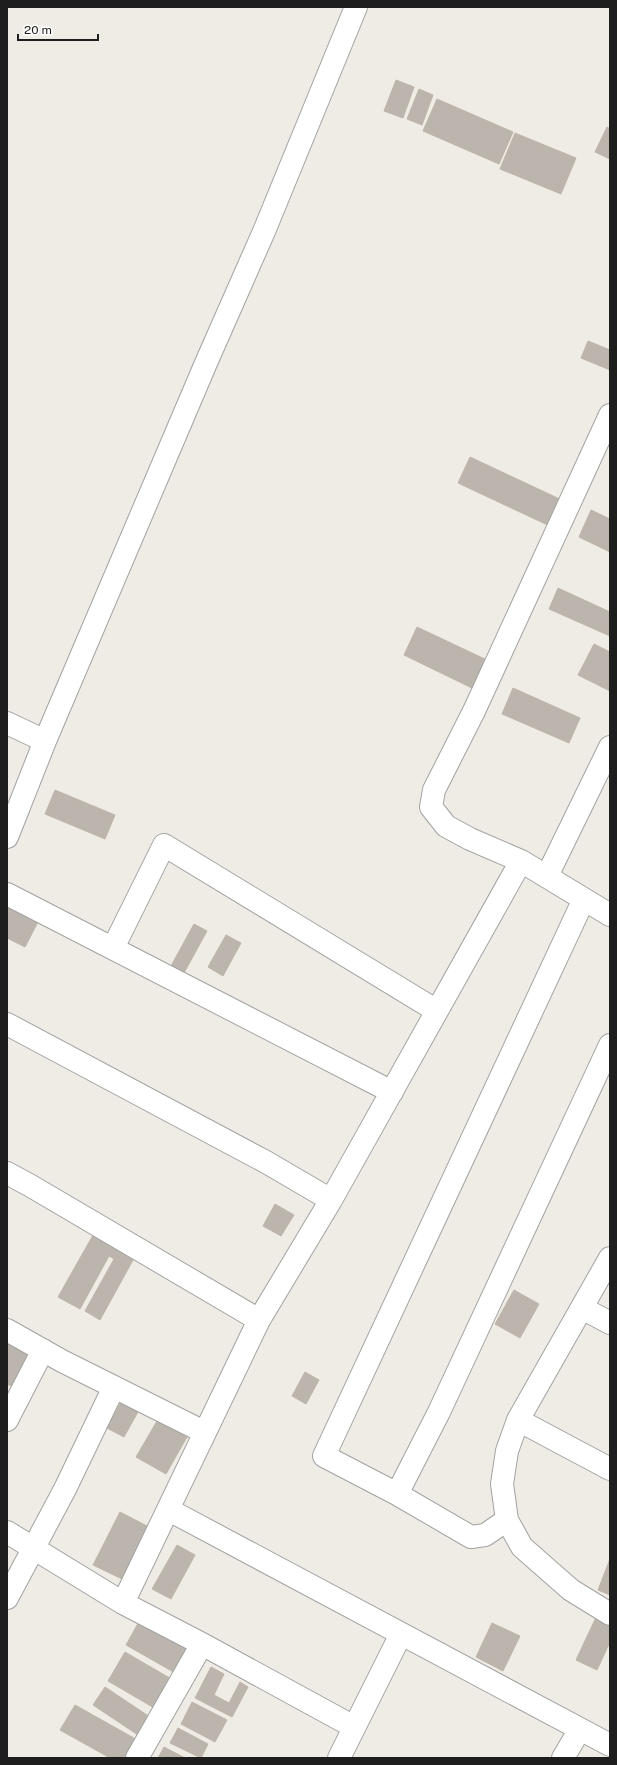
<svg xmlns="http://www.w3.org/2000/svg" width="617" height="1765" font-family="'Public Sans',sans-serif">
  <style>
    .building { fill: #bbb5ae; stroke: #bfb5a8 }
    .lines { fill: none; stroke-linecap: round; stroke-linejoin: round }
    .street-casing { stroke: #a2a2a2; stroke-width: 24 }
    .street { stroke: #fff; stroke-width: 22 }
  </style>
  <rect width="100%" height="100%" fill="#eeece5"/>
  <path class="building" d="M396 80 414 87 403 118 384 111Z
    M419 89 433 95 422 125 407 119Z
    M437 99 513 132 499 164 423 131Z
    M607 127 610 129V159L595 152Z
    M515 133 576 158 561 194 500 169Z
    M588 341 610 350V370L581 358Z
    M470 457 566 502 554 528 458 483Z
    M591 510 610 519V552L579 537Z
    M558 588 610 612V636L549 609Z
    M417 627 489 661 476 690 404 655Z
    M594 644 610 652V691L578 675Z
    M513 688 580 718 569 743 502 714Z
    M55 790 115 815 105 839 45 814Z
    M7 900 40 918 25 947 7 938Z
    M194 924 207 931 184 973 171 966Z
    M226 935 241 943 223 976 208 967Z
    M275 1204 294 1215 281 1236 263 1226Z
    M97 1228 138 1251 100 1320 85 1311 114 1259 109 1256 80 1309 58 1297Z
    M514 1290 539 1304 520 1338 495 1324Z
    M7 1343 29 1354 13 1387 7 1384Z
    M305 1372 319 1380 306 1404 292 1396Z
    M122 1400 139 1410 124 1437 107 1428Z
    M157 1421 187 1437 166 1474 136 1457Z
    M120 1512 149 1527 122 1579 93 1565Z
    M177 1545 195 1555 171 1599 152 1589Z
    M610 1559V1595L598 1590Z
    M598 1613 610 1618V1642L597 1670 576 1660Z
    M141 1618 192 1647 177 1674 126 1645Z
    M492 1623 520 1636 503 1671 476 1657Z
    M125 1652 173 1680 156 1709 108 1681Z
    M211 1667 224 1674 214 1695 229 1703 240 1682 248 1687 232 1717 195 1698Z
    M105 1687 153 1719 141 1737 93 1705Z
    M192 1702 227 1720 215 1742 181 1724Z
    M75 1705 141 1742 132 1758H110L60 1730Z
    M178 1728 208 1744 201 1758 170 1743Z
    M164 1747 185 1758H158Z"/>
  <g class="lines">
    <defs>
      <path id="street" d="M610 415 474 711 434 790 431 807 446 826 470 839 521 861 610 915
        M7 723 45 741
        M7 837 45 741 206 363 265 229 356 7
        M547 876 610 747
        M7 894 392 1092
        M113 948 164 845 437 1011
        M7 1024 266 1162 331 1200
        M7 1173 31 1186 259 1320
        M610 1258 518 1420 507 1451 502 1484 507 1520 522 1547 571 1590 610 1614
        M582 1308 610 1323
        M7 1330 62 1361 204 1432
        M7 1420 43 1350
        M518 1420 610 1469
        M397 1494 439 1412 610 1045
        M169 1510 610 1745
        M507 1520 485 1535 471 1537 397 1494 324 1456 584 899
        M7 1532 123 1603 202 1644 354 1727
        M7 1598 65 1489 114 1387
        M123 1603 259 1320 331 1200 521 861
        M137 1758 202 1644
        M339 1758 401 1634
        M563 1758 580 1729"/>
    </defs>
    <use href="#street" class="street-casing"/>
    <use href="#street" class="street"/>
  </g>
  <rect width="617" height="1765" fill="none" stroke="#1e1e1e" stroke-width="16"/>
  <path d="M18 34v6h80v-6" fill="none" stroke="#1e1e1e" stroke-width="2"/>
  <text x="24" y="34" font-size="12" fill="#1e1e1e" stroke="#ffffff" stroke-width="3" paint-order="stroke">20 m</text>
</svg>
